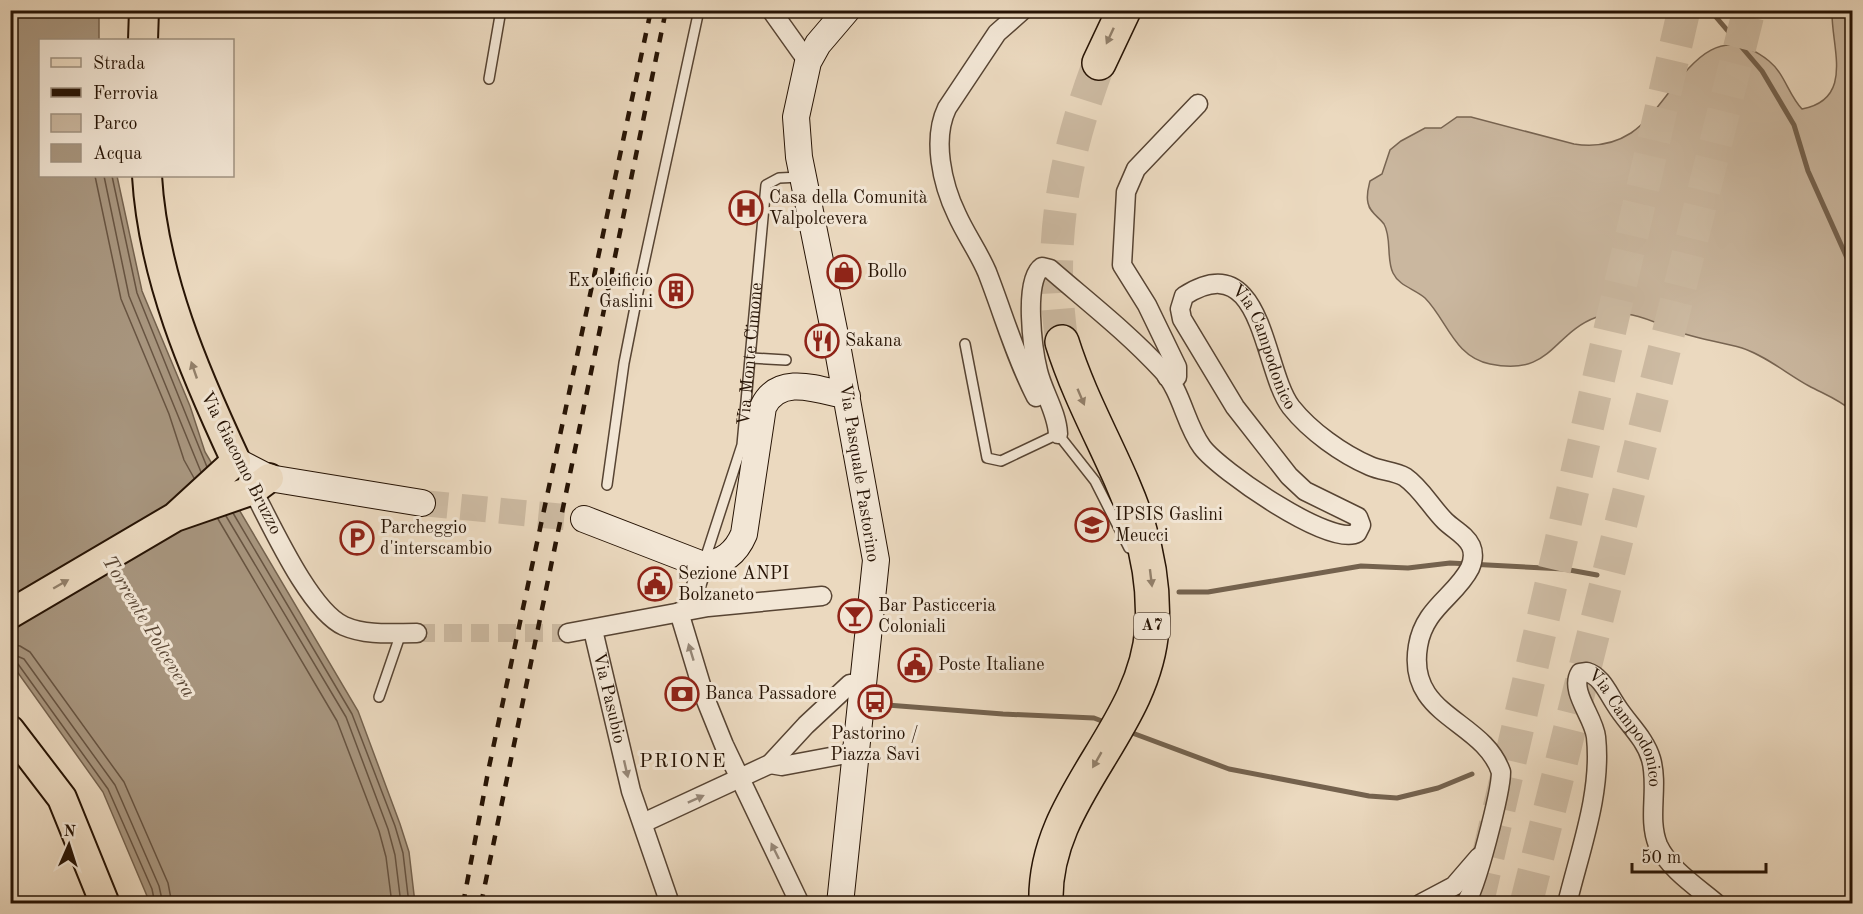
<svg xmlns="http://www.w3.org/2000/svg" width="1863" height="914" font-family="'Old Standard TT',serif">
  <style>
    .green { fill: #cab79f; stroke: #786552; stroke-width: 1.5 }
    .water { fill: #a8967f; stroke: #74624e; stroke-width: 1.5 }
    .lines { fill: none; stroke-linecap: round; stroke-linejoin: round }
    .shore { stroke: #675442; stroke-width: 1.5 }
    .stream { stroke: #74624e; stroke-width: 5 }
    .street-tunnel { stroke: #cdbba3; stroke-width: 18; stroke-dasharray: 18 9; stroke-linecap: butt }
    .secondary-tunnel { stroke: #cdbba3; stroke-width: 26; stroke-dasharray: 26 13; stroke-linecap: butt }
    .highway-tunnel { stroke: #cdbba3; stroke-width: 33; stroke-dasharray: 33 16; stroke-linecap: butt }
    .lane-casing { stroke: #574433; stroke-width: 12 }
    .street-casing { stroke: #574433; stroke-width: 21 }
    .secondary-casing { stroke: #261304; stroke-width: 28 }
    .primary-casing { stroke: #261304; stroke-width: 32 }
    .highway-casing { stroke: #261304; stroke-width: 36 }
    .lane { stroke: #f2e6d5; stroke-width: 9 }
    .street { stroke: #f2e6d5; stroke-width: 18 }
    .secondary { stroke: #f2e6d5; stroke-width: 26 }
    .primary { stroke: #ebd9bf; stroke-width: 28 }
    .highway { stroke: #ebd9bf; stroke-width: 33 }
    .rail { stroke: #261304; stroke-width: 4.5; stroke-dasharray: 10 10; stroke-linecap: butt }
    .oneway { fill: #92806b }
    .oneway2 { fill: #968777 }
    .labels { text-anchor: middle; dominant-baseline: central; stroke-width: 6; stroke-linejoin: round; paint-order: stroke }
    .shield { fill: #f2e6d5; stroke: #635243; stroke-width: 1.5 }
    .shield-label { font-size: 16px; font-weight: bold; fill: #261304 }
    .poi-label { font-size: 18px; fill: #261304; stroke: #f2e6d5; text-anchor: start }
    .street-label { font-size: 18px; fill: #261304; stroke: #f2e6d5 }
    .water-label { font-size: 20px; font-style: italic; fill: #5a4735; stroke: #f2e6d5 }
    .neighbourhood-label { font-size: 20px; letter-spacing: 1.5px; fill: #261304; stroke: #f2e6d5 }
  </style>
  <rect width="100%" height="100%" fill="#ebd9bf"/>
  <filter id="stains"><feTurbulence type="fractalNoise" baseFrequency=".00333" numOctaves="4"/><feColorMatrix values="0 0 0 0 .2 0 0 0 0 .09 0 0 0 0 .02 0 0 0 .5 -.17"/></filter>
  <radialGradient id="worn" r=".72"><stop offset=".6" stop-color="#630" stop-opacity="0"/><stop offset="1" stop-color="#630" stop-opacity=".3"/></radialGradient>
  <path class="green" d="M1832 11H1852V411C1840 400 1824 394 1809 386 1787 374 1766 356 1742 348 1723 342 1703 340 1685 334 1655 324 1631 306 1597 317 1552 333 1552 377 1490 364 1454 357 1447 320 1425 298 1415 289 1399 286 1393 273 1386 259 1392 238 1384 224 1378 216 1370 213 1368 203 1366 195 1368 189 1370 181L1382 174 1390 150 1401 141 1425 128H1441L1457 117H1471L1574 144C1593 147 1614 144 1631 133 1675 104 1701 7 1769 61 1785 74 1788 94 1802 109 1855 99 1831 47 1832 11Z"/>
  <path class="water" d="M11 11H99V40H40V176H117L142 291 190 406 205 452 358 711 400 824 409 852 415 903H150L103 792 11 663Z"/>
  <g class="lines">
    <path class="shore" d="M95 176 121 299 169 414 184 460 194 478
      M104 176 129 296 201 472
      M112 176 137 293 207 467
      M233 513 352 714 395 826 403 853 409 904
      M226 516 346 717 388 829 395 855 401 904
      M218 519 337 721 379 831 386 857 392 904
      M10 644 20 646 30 652 124 782 168 883 172 904
      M10 653 24 659 115 785 159 886 163 904
      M10 661 18 664 108 789 152 889 155 904"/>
    <path class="stream" d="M1710 10 1762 71 1794 125 1808 171 1852 269
      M1179 592H1208L1361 566 1408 568 1450 563 1564 569 1597 575
      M887 705 1003 714 1094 718 1107 723
      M1127 731 1229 769 1369 796 1397 798 1438 788 1472 774"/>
    <path class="street-tunnel" d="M417 633H568"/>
    <path class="secondary-tunnel" d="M422 503 584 519"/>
    <path class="highway-tunnel" d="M1062 342C1047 243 1064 156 1099 63
      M1477 904 1684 10
      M1526 904 1749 10"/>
    <defs>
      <g id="lane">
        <path d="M489 79 501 10"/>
        <path d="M965 344 987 458 1001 461 1058 434 1095 481 1129 548"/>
        <path d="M751 358 786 360"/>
        <path d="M607 485 624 363 641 277 699 10"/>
        <path id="s1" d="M706 556 742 445 766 185 779 178 801 177"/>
        <path d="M379 697 401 633"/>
      </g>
      <g id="street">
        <path d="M771 10 808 62"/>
        <path d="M1023 10 997 33 947 108C932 139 942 184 957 215 966 235 978 251 987 272 1003 313 1015 356 1036 397"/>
        <path d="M1167 377H1177V367L1147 305 1122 265 1126 192 1136 169 1198 104"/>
        <path id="s2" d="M1058 434C1057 412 1043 392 1038 371 1033 351 1023 280 1042 267L1050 269C1088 302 1128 333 1162 370 1182 391 1185 424 1202 447 1219 470 1331 548 1357 533L1361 525 1358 517 1305 491 1289 476 1235 407 1182 319 1180 309 1184 296C1264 245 1262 369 1291 407 1310 431 1342 454 1370 466 1381 471 1395 471 1405 477 1421 488 1431 507 1445 521 1453 529 1466 535 1471 546 1474 553 1473 561 1470 568 1456 596 1424 608 1418 646 1406 717 1483 719 1501 772 1501 791 1476 890 1465 904"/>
        <path d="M248 481C268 517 308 610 344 626 367 636 393 633 417 633"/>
        <path d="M688 610 703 565"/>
        <path d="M679 612 705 698 724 745 800 904"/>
        <path id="s3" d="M593 630 631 791 670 904"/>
        <path d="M568 633 708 607 822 596"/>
        <path d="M770 764 782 766 857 752"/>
        <path d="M643 823 770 764 806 725 850 684 865 683"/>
        <path d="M1420 904 1454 886 1479 857"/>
        <path id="s4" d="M1567 904C1580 850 1602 793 1596 737 1594 717 1569 691 1580 673L1587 672C1601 676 1608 693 1616 705 1627 723 1645 738 1651 759 1659 787 1647 818 1658 845 1669 869 1697 887 1717 904"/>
      </g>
      <path id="secondary" d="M236 461 269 478 422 503
        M584 519 703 565C723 563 736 553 744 534L763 407C779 373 819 390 847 396
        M840 904 876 560 837 345 799 157 796 117 808 62 818 44 847 10"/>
      <path id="primary" d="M143 40 144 10
        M147 176C153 276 194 371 236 461L175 517
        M10 614 175 517 253 490 269 478
        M10 730 62 798 105 904"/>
      <path id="highway" d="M1099 63 1124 10
        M1046 904C1042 798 1145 731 1152 628 1159 516 1094 444 1062 342"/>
    </defs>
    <use href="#lane" class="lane-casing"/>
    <use href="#street" class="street-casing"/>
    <use href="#secondary" class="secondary-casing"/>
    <use href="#primary" class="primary-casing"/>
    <use href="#highway" class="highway-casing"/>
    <use href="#lane" class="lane"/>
    <use href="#street" class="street"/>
    <use href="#secondary" class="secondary"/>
    <use href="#primary" class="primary"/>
    <use href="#highway" class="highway"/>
    <path class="rail" d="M463 904 489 767 651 10
      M481 904 666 10"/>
  </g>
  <defs><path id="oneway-solid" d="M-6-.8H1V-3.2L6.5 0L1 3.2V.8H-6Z" transform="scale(1.5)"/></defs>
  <g class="oneway">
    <use href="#oneway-solid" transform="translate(1110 36) rotate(115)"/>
    <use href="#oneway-solid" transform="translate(194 370) rotate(-109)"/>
    <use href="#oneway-solid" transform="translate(1081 397) rotate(67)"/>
    <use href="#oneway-solid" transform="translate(1151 578) rotate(83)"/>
    <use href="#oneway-solid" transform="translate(61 584) rotate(-30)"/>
    <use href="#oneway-solid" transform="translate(1097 760) rotate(120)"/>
  </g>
  <g class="oneway2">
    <use href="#oneway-solid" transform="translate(691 652) rotate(-107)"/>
    <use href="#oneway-solid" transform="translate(626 769) rotate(77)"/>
    <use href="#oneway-solid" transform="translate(696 799) rotate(-24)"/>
    <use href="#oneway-solid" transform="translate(775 851) rotate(-116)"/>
  </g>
  <defs>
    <symbol id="hospital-ring" viewBox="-11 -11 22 22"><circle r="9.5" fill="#f2e6d5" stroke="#8f2418" stroke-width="1.5"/><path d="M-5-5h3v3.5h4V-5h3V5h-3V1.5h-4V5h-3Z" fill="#8f2418"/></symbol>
    <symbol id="shop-ring" viewBox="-11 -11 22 22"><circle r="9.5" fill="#f2e6d5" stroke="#8f2418" stroke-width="1.5"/><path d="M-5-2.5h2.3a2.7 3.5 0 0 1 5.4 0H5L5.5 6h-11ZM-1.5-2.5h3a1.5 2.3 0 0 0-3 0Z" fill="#8f2418"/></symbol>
    <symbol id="building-ring" viewBox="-11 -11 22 22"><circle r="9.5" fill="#f2e6d5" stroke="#8f2418" stroke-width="1.5"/><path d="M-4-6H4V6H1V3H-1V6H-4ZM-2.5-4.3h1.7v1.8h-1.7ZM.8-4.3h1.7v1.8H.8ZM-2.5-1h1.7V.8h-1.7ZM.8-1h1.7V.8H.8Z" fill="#8f2418"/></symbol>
    <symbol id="restaurant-ring" viewBox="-11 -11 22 22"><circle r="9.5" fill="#f2e6d5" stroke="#8f2418" stroke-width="1.5"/><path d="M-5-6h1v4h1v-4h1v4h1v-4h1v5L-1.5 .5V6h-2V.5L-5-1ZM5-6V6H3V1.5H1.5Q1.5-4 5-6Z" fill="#8f2418"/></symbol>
    <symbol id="school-ring" viewBox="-11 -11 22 22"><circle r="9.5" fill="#f2e6d5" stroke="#8f2418" stroke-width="1.5"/><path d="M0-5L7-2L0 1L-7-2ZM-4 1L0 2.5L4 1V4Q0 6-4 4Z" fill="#8f2418"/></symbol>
    <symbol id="parking-ring" viewBox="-11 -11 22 22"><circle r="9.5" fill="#f2e6d5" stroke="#8f2418" stroke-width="1.5"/><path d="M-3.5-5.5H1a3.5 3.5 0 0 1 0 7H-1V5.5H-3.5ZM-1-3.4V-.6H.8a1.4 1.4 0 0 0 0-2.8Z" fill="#8f2418"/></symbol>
    <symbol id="civic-ring" viewBox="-11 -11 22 22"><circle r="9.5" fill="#f2e6d5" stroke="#8f2418" stroke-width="1.5"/><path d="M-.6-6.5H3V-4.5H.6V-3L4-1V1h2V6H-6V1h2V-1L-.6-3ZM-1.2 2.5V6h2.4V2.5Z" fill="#8f2418"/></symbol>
    <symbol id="bar-ring" viewBox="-11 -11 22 22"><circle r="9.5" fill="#f2e6d5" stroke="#8f2418" stroke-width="1.5"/><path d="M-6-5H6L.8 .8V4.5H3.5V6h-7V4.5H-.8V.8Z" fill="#8f2418"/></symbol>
    <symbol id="bank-ring" viewBox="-11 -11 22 22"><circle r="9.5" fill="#f2e6d5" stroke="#8f2418" stroke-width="1.5"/><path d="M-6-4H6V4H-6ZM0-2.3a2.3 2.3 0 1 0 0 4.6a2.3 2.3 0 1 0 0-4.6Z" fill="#8f2418"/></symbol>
    <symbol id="bus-ring" viewBox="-11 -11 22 22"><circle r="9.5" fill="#f2e6d5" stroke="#8f2418" stroke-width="1.5"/><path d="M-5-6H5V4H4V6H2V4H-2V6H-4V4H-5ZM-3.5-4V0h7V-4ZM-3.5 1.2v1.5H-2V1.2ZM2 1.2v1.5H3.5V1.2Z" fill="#8f2418"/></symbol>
  </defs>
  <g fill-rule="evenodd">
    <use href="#hospital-ring" x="727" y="189" width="38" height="38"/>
    <use href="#shop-ring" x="825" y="253" width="38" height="38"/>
    <use href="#building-ring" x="657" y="272" width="38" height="38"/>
    <use href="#restaurant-ring" x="803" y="322" width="38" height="38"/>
    <use href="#school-ring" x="1073" y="506" width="38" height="38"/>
    <use href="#parking-ring" x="338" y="519" width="38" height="38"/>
    <use href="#civic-ring" x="636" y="565" width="38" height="38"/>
    <use href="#bar-ring" x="836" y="597" width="38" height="38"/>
    <use href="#civic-ring" x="896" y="646" width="38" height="38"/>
    <use href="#bank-ring" x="663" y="675" width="38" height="38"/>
    <use href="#bus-ring" x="856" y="683" width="38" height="38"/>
  </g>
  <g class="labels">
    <rect class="shield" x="1134" y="613" width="36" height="26" rx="4.5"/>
    <g class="shield-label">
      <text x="1152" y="626">A7</text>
    </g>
    <g class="poi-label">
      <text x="769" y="198">Casa della Comunità<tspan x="769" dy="21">Valpolcevera</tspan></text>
      <text x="867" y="272">Bollo</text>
      <text x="653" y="281" text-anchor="end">Ex oleificio<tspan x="653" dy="21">Gaslini</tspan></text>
      <text x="845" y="341">Sakana</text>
      <text x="1115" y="515">IPSIS Gaslini<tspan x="1115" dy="21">Meucci</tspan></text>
      <text x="380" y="528">Parcheggio<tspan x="380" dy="21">d'interscambio</tspan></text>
      <text x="678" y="574">Sezione ANPI<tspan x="678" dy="21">Bolzaneto</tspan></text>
      <text x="878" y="606">Bar Pasticceria<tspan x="878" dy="21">Coloniali</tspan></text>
      <text x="938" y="665">Poste Italiane</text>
      <text x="705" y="694">Banca Passadore</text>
      <text x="875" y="734" text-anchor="middle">Pastorino /<tspan x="875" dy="21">Piazza Savi</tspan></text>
    </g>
    <g class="street-label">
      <text stroke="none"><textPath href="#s2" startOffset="1035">Via Campodonico</textPath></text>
      <text stroke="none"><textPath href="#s1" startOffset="208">Via Monte Cimone</textPath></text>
      <text transform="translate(241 463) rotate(63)">Via Giacomo Bruzzo</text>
      <text transform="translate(859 473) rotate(81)">Via Pasquale Pastorino</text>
      <text stroke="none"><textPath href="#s3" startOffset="70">Via Pasubio</textPath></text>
      <text stroke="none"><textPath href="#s4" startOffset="316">Via Campodonico</textPath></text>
    </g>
    <g class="water-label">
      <text transform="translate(148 627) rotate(59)">Torrente Polcevera</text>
    </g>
    <g class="neighbourhood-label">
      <text x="683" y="762">PRIONE</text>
    </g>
  </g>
  <rect width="1863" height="914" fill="none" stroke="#ebd9bf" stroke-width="36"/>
  <rect x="12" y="12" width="1839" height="890" fill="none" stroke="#261304" stroke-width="3"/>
  <rect x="18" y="18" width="1827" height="878" fill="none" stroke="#261304" stroke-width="1.5"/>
  <rect x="39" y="39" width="195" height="138" fill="#f2e6d5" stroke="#a09281" stroke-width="1.5"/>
  <rect x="51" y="58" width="30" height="9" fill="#ebd9bf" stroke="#a09281" stroke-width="1.5"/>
  <text x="93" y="69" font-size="18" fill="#261304">Strada</text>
  <rect x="51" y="88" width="30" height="9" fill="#261304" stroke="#a09281" stroke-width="1.5"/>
  <text x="93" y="99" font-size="18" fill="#261304">Ferrovia</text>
  <rect x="51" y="114" width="30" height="18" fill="#cab79f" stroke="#a09281" stroke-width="1.5"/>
  <text x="93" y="129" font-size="18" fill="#261304">Parco</text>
  <rect x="51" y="144" width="30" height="18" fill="#a8967f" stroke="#a09281" stroke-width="1.5"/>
  <text x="93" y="159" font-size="18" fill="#261304">Acqua</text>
  <g transform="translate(69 845) rotate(3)" stroke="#f2e6d5" stroke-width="4.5" paint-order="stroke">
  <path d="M0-4.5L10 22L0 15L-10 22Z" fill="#261304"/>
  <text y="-9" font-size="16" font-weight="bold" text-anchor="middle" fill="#261304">N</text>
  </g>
  <path d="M1632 863v9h134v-9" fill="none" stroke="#261304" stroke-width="3"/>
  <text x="1641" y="863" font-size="18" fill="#261304" stroke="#f2e6d5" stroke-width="4.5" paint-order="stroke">50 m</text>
  <rect width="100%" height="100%" filter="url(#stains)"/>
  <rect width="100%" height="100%" fill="url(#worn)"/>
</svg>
